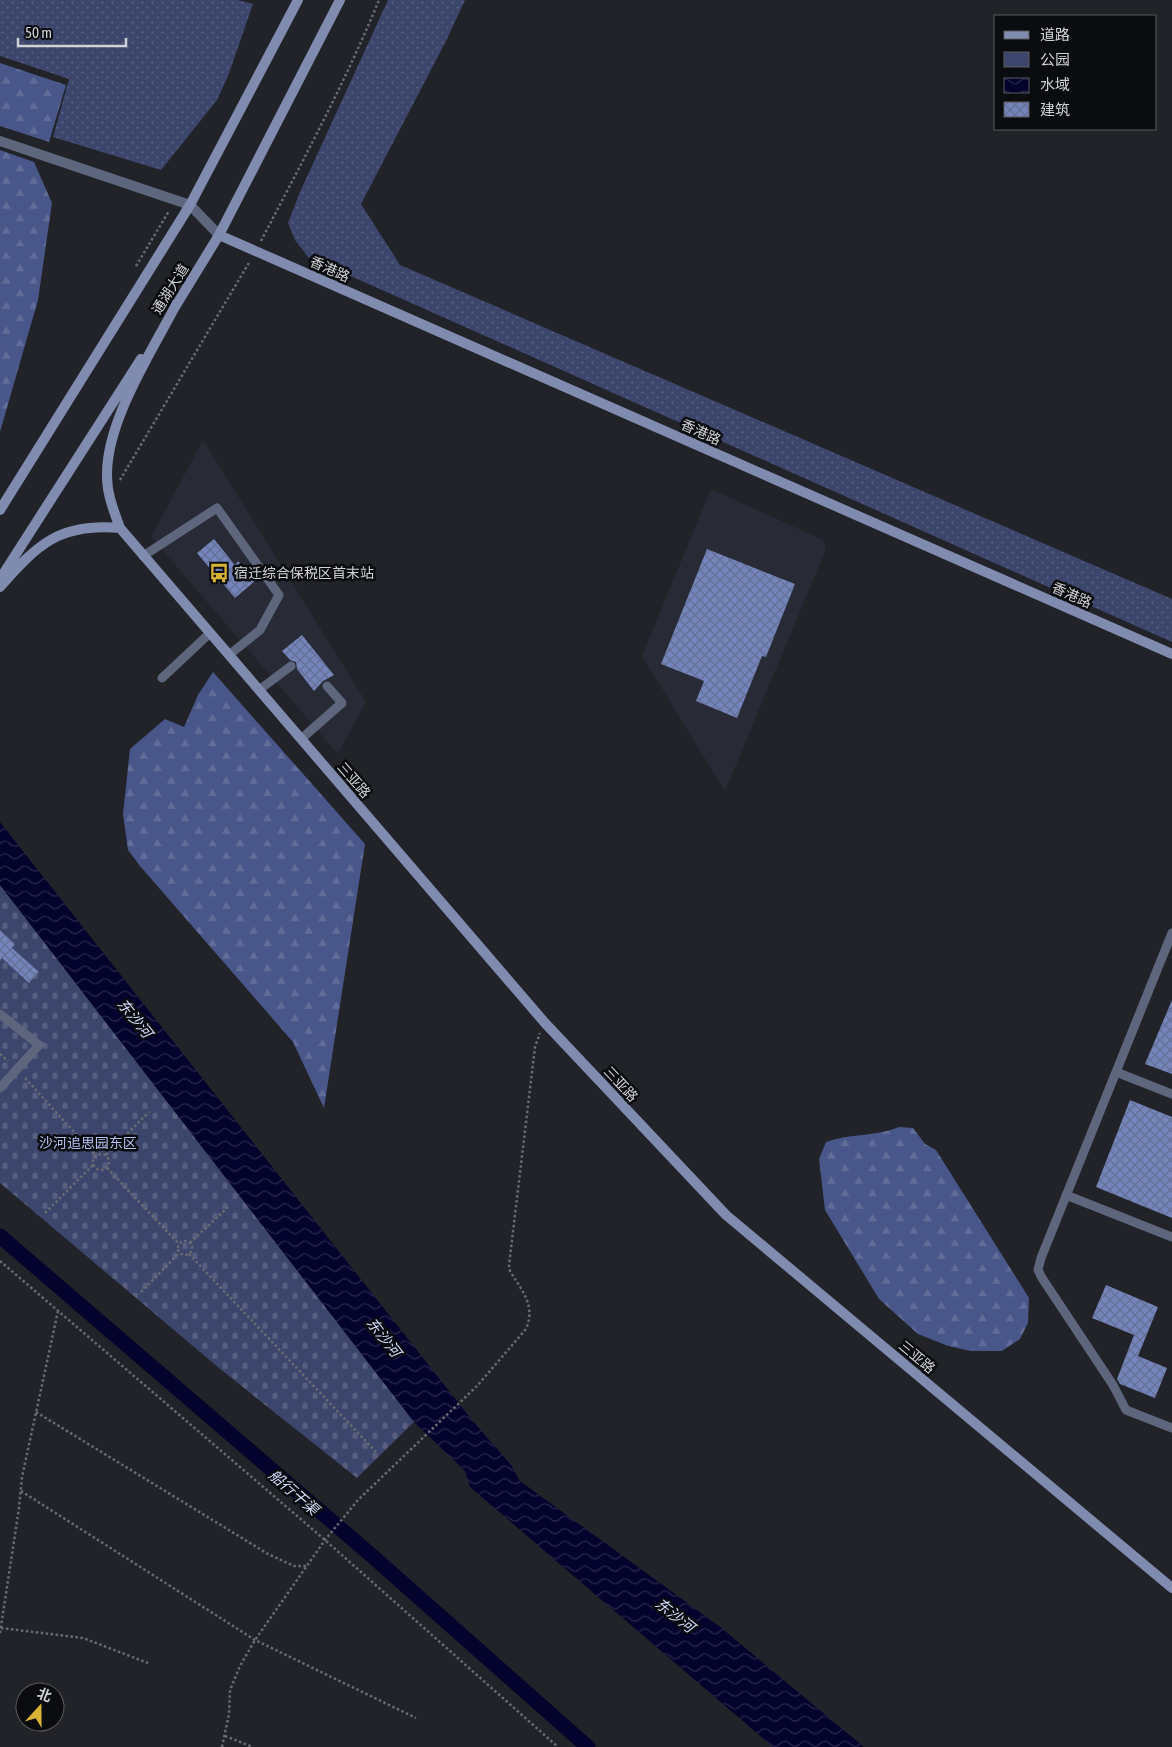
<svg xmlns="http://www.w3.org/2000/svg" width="1172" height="1747" font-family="'Asap Condensed','Noto Sans SC',sans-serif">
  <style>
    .built { fill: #282b36 }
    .green { fill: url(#green-dots) }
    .forest { fill: url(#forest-firs) }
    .cemetery { fill: url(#cemetery-stones) }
    .water { fill: url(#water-waves) }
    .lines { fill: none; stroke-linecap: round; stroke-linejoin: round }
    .canal { stroke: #04032d; stroke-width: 15 }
    .building { fill: url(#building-cross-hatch) }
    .path { stroke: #696b71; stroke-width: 2.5; stroke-dasharray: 2.5 2.5; stroke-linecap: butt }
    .lane { stroke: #5e667d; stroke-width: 9 }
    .street { stroke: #5e667d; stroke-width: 10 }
    .secondary { stroke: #808bb0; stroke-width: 10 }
    .labels { text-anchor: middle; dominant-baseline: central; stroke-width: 5; stroke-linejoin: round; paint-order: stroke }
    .street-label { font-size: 14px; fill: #d0d2d6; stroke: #0b0c0f }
    .poi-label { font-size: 14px; fill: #d0d2d6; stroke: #0b0c0f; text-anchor: start }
    .park-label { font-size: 14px; fill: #b5c3f2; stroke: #0b0c0f }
    .water-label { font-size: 15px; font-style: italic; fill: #d3defe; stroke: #0b0c0f }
  </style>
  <defs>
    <pattern id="green-dots" width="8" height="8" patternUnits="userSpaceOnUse" patternTransform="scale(1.25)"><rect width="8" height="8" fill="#3c466c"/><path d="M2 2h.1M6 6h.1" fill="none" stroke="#576080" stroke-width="1.8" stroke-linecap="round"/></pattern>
    <pattern id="forest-firs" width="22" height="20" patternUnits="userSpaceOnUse" patternTransform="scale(1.25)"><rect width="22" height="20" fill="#485689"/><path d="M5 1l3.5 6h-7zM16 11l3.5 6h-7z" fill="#616d99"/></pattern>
    <pattern id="cemetery-stones" width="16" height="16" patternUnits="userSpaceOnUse" patternTransform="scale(1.25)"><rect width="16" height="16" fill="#3c466c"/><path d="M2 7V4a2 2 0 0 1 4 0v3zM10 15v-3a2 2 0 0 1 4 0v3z" fill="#576080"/></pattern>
    <pattern id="water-waves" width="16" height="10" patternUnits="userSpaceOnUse" patternTransform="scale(1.25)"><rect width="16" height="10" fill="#04032d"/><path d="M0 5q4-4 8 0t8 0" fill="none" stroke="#28274b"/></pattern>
    <pattern id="building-cross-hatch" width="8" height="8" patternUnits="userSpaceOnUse" patternTransform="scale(1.25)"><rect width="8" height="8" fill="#7585bb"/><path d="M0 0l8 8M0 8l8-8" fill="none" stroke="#647096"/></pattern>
  </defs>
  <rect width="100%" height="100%" fill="#212329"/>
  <path class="built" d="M203 440 366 702 338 754 151 537Z
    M711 489 823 540 826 549 725 791 642 656Z"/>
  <path class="green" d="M0 0H238L253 4 228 76 217 100 161 170 53 137 69 79 0 56Z
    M388 0H465L446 41 361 204 400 265 1172 599V642L308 257 295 240 288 223 300 192Z"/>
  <path class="forest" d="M0 63 66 85 49 142 0 126Z
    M0 150 34 162 52 203 38 300 0 432Z
    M213 672 365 844 324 1108 293 1042 140 866 128 850 123 814 130 749 165 719 184 727 198 695Z
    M899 1127 913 1128 925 1144 936 1150 1029 1298 1028 1323 1020 1339 1002 1351H971L948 1346 918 1334 879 1299 825 1210 819 1159 826 1142C850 1133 875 1137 899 1127Z"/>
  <path class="cemetery" d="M0 885 414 1422 357 1478 219 1368 0 1183Z"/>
  <path class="water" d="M0 822 472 1420 511 1465 520 1481 719 1626 864 1747H773L470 1487 465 1471 414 1422 0 885Z"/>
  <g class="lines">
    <path class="canal" d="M0 1236 371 1555 588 1747"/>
  </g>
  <path class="building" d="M214 539 235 565 238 561 255 581 235 598 197 553Z
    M707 549 795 584 766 657 762 656 737 718 696 701 704 681 661 664Z
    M302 635 334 675 323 681 314 691 297 669 296 662 290 660 282 651Z
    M0 930 15 944 12 948 39 972 29 983 2 958 0 961Z
    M1172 1000V1074L1145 1064Z
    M1130 1100 1172 1117V1218L1096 1187Z
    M1106 1285 1158 1307 1138 1356 1167 1368 1155 1398 1120 1384 1117 1379 1134 1335 1092 1318Z"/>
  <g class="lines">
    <path class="path" d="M261 241C302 162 345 83 379 0
      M136 266 169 211
      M120 480 250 261
      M0 1054 8 1061
      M25 1078 95 1155
      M93 1162a8 8 0 1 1 16 0a8 8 0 1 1-16 0Z
      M106 1155 149 1112
      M107 1168 179 1244
      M45 1213 93 1165
      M178 1248a7 7 0 1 1 14 0a7 7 0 1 1-14 0Z
      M190 1243 228 1207
      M189 1254 376 1452
      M0 1261 325 1540 558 1747
      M141 1292 179 1253
      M36 1412 268 1554 294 1566H307
      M21 1491 255 1640 416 1718
      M1 1628 83 1638 148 1663
      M0 1633 19 1508 22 1477 58 1311
      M225 1736 253 1747
      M222 1747 229 1714 230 1690 240 1666 255 1640 325 1540 358 1500 477 1386 526 1329C536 1305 522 1291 510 1271L509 1265 535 1047 540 1033"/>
    <path class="lane" d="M143 556 217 508 279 595 260 630 229 655
      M162 678 210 633
      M259 690 291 666
      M301 739 342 703 327 686
      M1172 933 1041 1258 1038 1270 1042 1278 1113 1385 1126 1410 1172 1428
      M0 1014 39 1045 0 1088
      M1116 1072 1172 1094
      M1066 1195 1172 1237"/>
    <path class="street" d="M0 141 190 205 219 235"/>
    <path class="secondary" d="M219 235 1172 654
      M177 303C152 351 106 421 107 476 107 495 114 511 120 528L545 1023 726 1215 1172 1588
      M175 307 219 235 340 0
      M0 510 190 205 298 0
      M0 579 141 359
      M0 587C38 544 59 523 120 528"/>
  </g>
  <defs>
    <symbol id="bus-bare" viewBox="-9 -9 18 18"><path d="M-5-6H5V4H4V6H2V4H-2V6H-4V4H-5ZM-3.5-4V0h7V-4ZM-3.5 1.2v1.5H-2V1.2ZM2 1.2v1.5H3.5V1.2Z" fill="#d9b334" stroke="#0b0c0f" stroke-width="2.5" paint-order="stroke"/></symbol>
  </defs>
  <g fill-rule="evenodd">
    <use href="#bus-bare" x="205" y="559" width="28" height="28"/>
  </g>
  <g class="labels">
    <g class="street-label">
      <text transform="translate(330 269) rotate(24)">香港路</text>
      <text transform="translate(170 289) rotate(-58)">通湖大道</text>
      <text transform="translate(701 432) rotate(24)">香港路</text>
      <text transform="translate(1072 595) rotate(24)">香港路</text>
      <text transform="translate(354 780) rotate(49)">三亚路</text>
      <text transform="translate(621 1084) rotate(47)">三亚路</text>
      <text transform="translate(917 1357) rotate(40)">三亚路</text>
    </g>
    <g class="poi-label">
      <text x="234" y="573">宿迁综合保税区首末站</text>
    </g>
    <g class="park-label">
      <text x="88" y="1143">沙河追思园东区</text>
    </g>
    <g class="water-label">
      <text transform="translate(135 1018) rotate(51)">东沙河</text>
      <text transform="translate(384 1337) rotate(52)">东沙河</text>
      <text transform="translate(294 1492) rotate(41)">船行干渠</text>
      <text transform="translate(675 1615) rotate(38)">东沙河</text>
    </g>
  </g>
  <rect x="994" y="15" width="162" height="115" fill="#0b0c0f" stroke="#5a5b5f"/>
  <rect x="1004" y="31" width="25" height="8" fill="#808bb0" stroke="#5a5b5f"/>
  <text x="1040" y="40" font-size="15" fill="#d0d2d6">道路</text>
  <rect x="1004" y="52" width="25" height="15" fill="#3c466c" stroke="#5a5b5f"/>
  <text x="1040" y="65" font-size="15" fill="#d0d2d6">公园</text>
  <rect x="1004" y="78" width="25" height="15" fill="url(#water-waves)" stroke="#5a5b5f"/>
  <text x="1040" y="90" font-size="15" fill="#d0d2d6">水域</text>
  <rect x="1004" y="102" width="25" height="15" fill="url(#building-cross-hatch)" stroke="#5a5b5f"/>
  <text x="1040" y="115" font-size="15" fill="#d0d2d6">建筑</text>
  <g transform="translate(40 1707) rotate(21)"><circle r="24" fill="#0b0c0f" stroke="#5a5b5f"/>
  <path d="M0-4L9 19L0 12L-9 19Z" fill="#d9b334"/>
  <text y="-8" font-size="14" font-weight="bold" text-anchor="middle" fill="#d0d2d6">北</text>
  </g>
  <path d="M18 38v8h108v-8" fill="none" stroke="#d0d2d6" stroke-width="2.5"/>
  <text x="25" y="38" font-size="15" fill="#d0d2d6" stroke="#0b0c0f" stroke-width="4" paint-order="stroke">50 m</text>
</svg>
